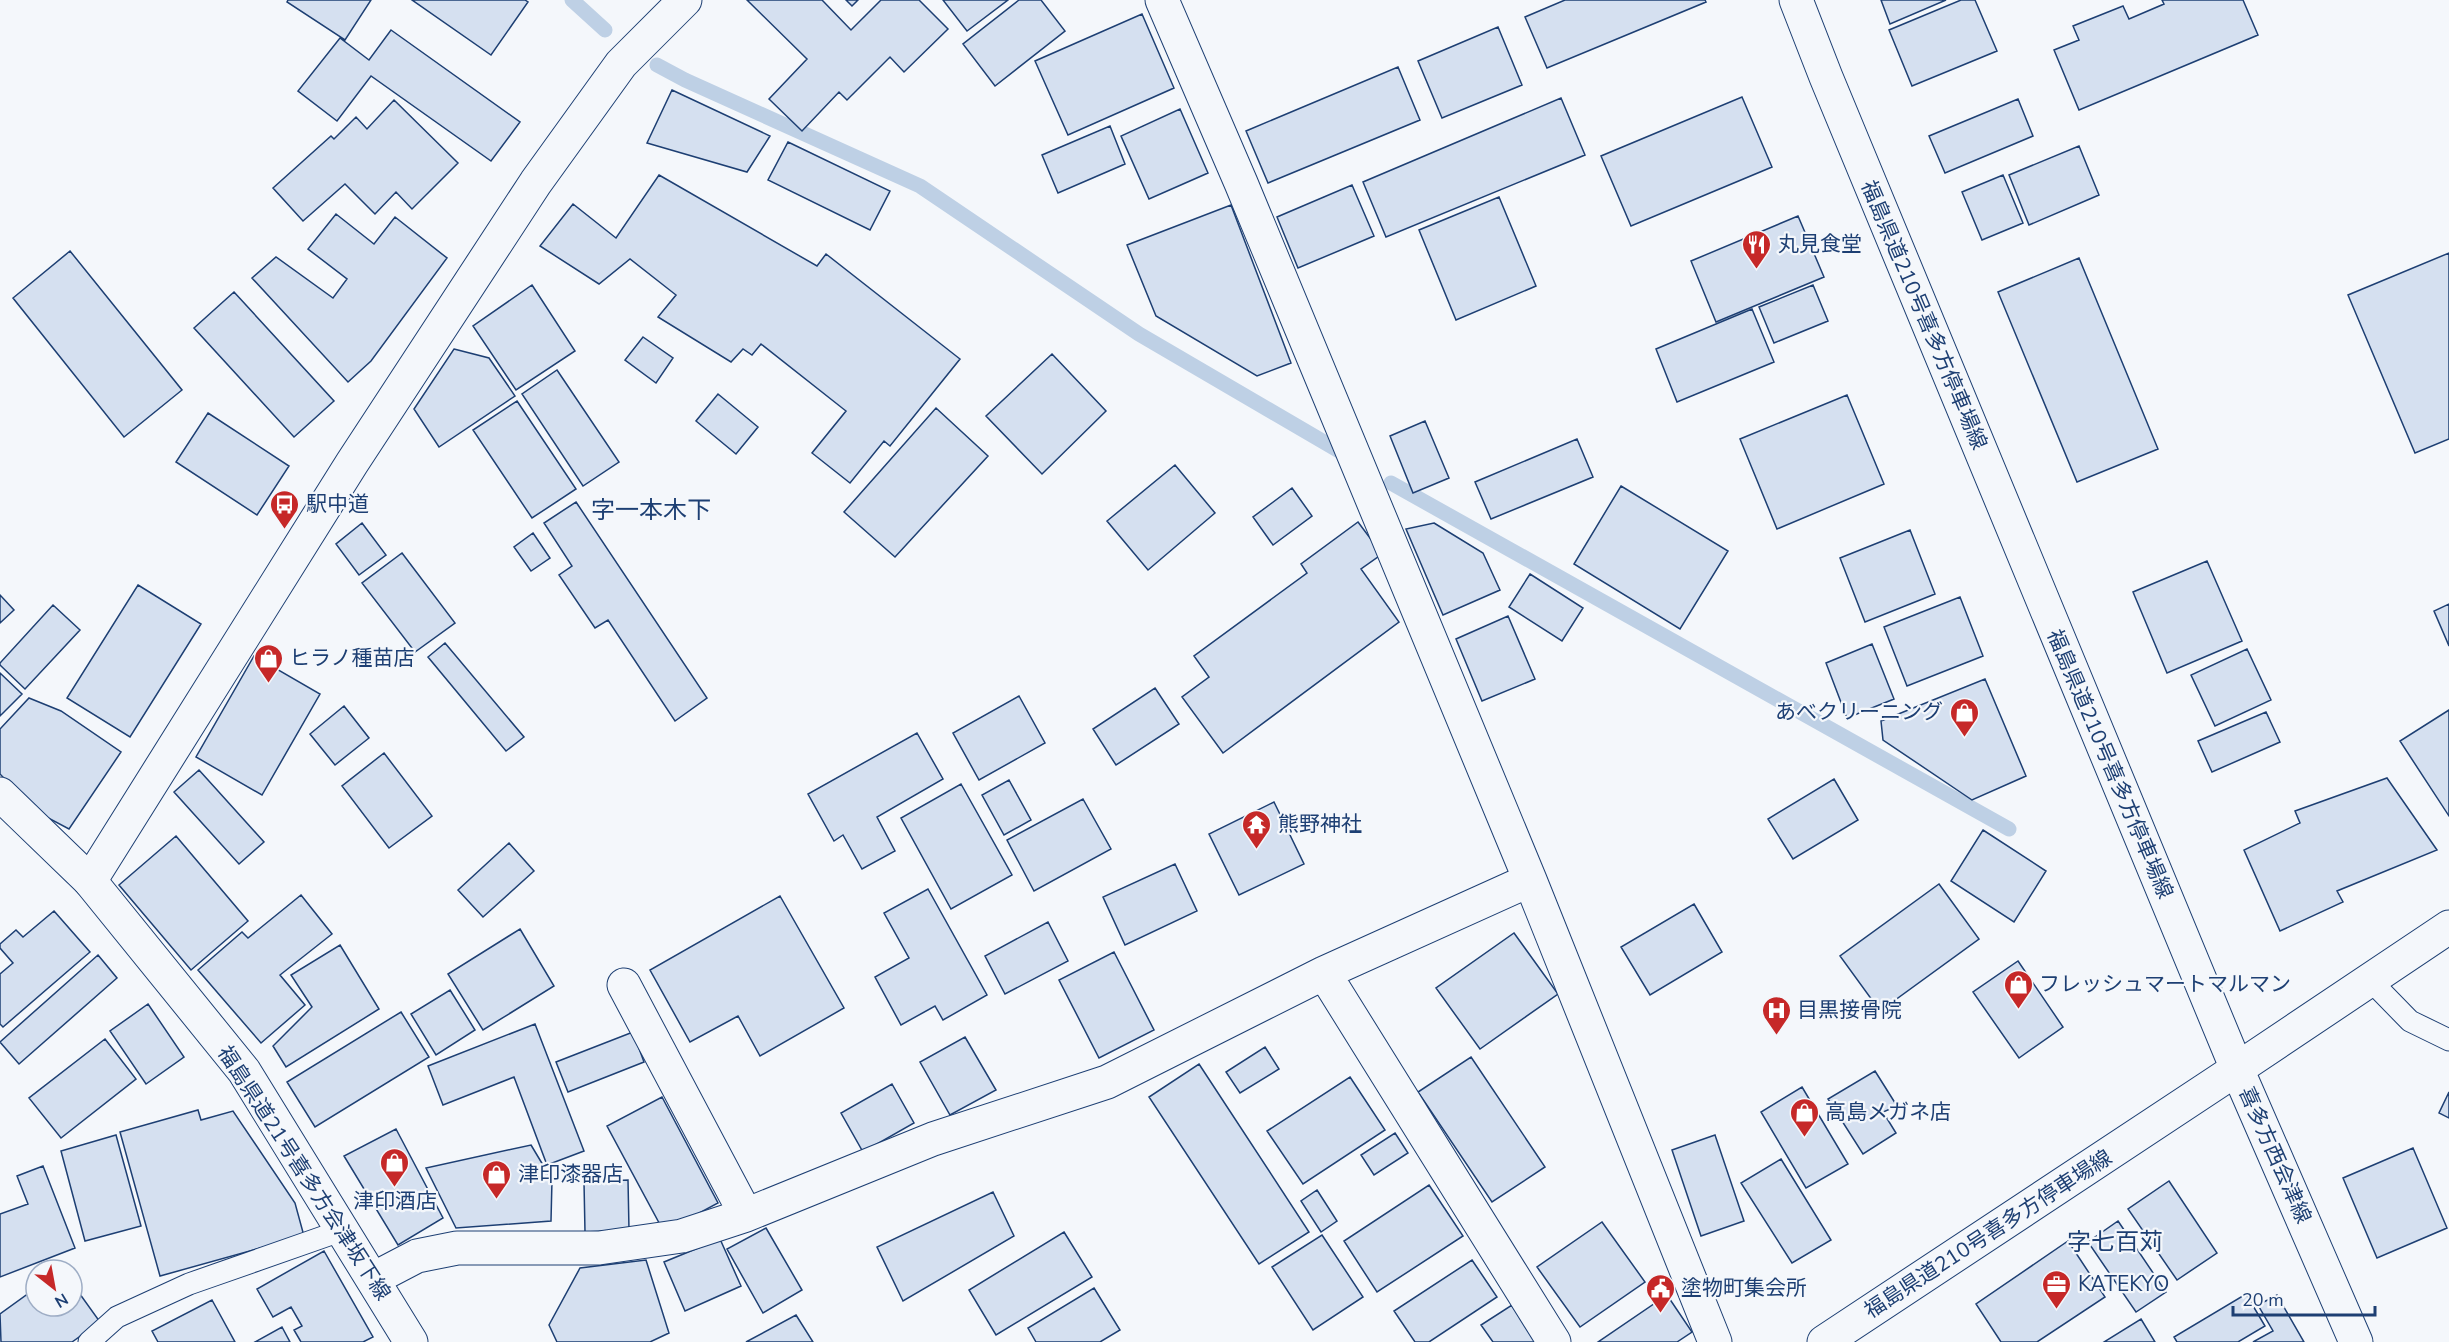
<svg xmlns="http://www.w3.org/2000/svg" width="2449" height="1342" font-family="'Nunito Sans','Noto Sans JP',sans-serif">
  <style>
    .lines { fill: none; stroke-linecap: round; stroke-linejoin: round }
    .stream { stroke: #bed0e5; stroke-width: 15 }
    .building { fill: #d5e0f0; stroke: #1d3f73; stroke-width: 1.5 }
    .lane-casing { stroke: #1d3f73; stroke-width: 23 }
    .street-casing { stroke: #1d3f73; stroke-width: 35 }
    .secondary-casing { stroke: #1d3f73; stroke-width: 35 }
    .primary-casing { stroke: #1d3f73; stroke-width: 35 }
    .lane { stroke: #f4f7fb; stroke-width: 21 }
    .street { stroke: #f4f7fb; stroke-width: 33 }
    .secondary { stroke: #f4f7fb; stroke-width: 33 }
    .primary { stroke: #f4f7fb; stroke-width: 33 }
    .labels { text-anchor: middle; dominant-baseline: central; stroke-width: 4.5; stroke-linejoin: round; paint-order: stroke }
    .poi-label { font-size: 21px; fill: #1d3f73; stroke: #f4f7fb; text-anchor: start }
    .street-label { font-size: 21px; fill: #1d3f73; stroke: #f4f7fb }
    .quarter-label { font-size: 24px; fill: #1d3f73; stroke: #f4f7fb }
  </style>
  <rect width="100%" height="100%" fill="#f4f7fb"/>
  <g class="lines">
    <path class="stream" d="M572 0 605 30
      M657 65 685 80 920 186 1139 334 1341 452
      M1391 483 2009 829"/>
  </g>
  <path class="building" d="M288 0H371L345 40 287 2Z
    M412 0H525L528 2 491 55Z
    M747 0H822L851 30 881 0H919L948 29 904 72 890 57 847 100 839 92 802 131 769 99 807 59Z
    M846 0H858L852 6Z
    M943 0H1008L967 31Z
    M1019 0H1041L1065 31 995 86 963 44Z
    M1565 0H1705L1706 2 1547 68 1525 17Z
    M1881 0H1946L1890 24Z
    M1961 0H1975L1997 51 1912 86 1889 30Z
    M2162 0H2243L2258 35 2079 110 2054 50 2079 40 2073 26 2123 6 2129 19 2164 4Z
    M1142 14 1174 88 1068 135 1035 61Z
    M1498 27 1522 85 1442 118 1418 61Z
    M391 30 520 122 491 161 371 76 337 121 298 91 340 38 369 60Z
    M1398 67 1420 120 1268 183 1246 131Z
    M672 90 770 136 747 172 647 143Z
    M1742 97 1772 167 1631 226 1601 156Z
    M1561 98 1585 155 1386 237 1363 182Z
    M2018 99 2033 136 1945 173 1929 136Z
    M394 100 458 163 412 209 396 192 375 214 345 184 303 221 273 188 331 136 334 139 356 117 367 129Z
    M1180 109 1208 173 1149 199 1121 136Z
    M1110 126 1125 164 1058 193 1042 155Z
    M788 142 890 191 870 230 768 180Z
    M2079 146 2099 195 2029 225 2009 175Z
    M659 175 817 266 826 254 960 359 890 446 884 441 850 483 812 453 846 411 761 344 752 355 743 349 731 362 658 317 676 295 630 259 599 284 540 246 573 204 616 238Z
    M2003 175 2023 223 1982 240 1962 192Z
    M1352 185 1374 236 1298 268 1277 217Z
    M1499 197 1536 286 1456 320 1419 230Z
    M1231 205 1291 363 1257 376 1156 316 1127 245Z
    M336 214 374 244 395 217 447 258 371 361 348 382 252 278 276 257 333 298 347 279 308 249Z
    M1798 216 1824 277 1716 322 1691 261Z
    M70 251 182 390 124 437 13 298Z
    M2449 253V439L2415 453 2348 295Z
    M2079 258 2158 449 2077 482 1998 292Z
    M532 285 575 351 516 390 473 326Z
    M1813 285 1828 321 1774 343 1759 307Z
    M234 292 334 401 294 437 194 328Z
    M1752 309 1774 362 1677 402 1656 349Z
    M643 337 673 358 656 383 625 360Z
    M454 349 489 358 515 396 439 447 414 409Z
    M1052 354 1106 411 1042 474 986 416Z
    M557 370 619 462 583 486 522 394Z
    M718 394 758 427 736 454 696 421Z
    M1847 395 1884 484 1777 529 1740 439Z
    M517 401 576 489 532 518 473 430Z
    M936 408 988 456 895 557 844 512Z
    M208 413 289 466 257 515 176 462Z
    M1425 421 1449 478 1413 493 1390 436Z
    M1577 439 1593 477 1491 519 1475 482Z
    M1175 465 1215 513 1148 570 1107 521Z
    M1621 486 1728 551 1680 629 1574 564Z
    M1292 488 1312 516 1273 545 1253 517Z
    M576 502 707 698 675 721 608 620 595 628 559 575 572 566 544 523Z
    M1358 522 1382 554 1361 569 1399 622 1223 753 1182 697 1209 677 1194 656 1307 573 1301 564Z
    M362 523 386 555 359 575 336 544Z
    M1434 523 1483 553 1500 590 1443 615 1406 529Z
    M1910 530 1935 594 1865 622 1840 558Z
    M533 533 550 558 531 571 514 547Z
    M402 553 455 623 415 652 362 583Z
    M2207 561 2242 641 2167 673 2133 592Z
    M1530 574 1583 608 1562 641 1509 607Z
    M138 585 201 624 130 737 67 698Z
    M0 595 14 610 0 623Z
    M1960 597 1983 656 1907 686 1884 627Z
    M2449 604V646L2434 611Z
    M53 605 80 630 25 689 0 665V663Z
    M1508 616 1535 679 1482 701 1456 639Z
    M445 643 524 737 506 751 428 657Z
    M1872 644 1894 699 1847 718 1826 663Z
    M2247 649 2271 700 2215 726 2191 675Z
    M254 656 320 694 262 795 196 757Z
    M0 673 22 694 0 716Z
    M1985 679 2026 776 1972 800 1883 740 1881 721Z
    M1155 688 1179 724 1116 765 1093 729Z
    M1019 696 1045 743 979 780 953 733Z
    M29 698 61 711 121 752 69 829 35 811 0 774V729Z
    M344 706 369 738 335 765 310 734Z
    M2449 710V816L2400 741Z
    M2266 712 2280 742 2212 772 2198 741Z
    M917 733 943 779 877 817 895 851 862 869 843 835 834 841 808 794Z
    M384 753 432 816 389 848 342 786Z
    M199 770 264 842 239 864 174 792Z
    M2387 778 2437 850 2337 891 2343 902 2280 931 2244 850 2300 823 2295 811Z
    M1834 779 1858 820 1793 859 1768 819Z
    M1009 780 1031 820 1004 835 982 795Z
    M961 784 1012 875 951 909 901 818Z
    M1083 799 1111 849 1034 891 1007 840Z
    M1274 802 1304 864 1239 895 1209 834Z
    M1983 830 2046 871 2014 922 1951 881Z
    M176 836 248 921 191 970 119 885Z
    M509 843 534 871 483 917 458 890Z
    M1175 864 1197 911 1125 945 1103 897Z
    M1939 884 1979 939 1880 1011 1840 956Z
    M928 889 987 995 943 1020 935 1006 901 1025 875 977 909 958 884 913Z
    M301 895 332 934 280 975 305 1005 261 1043 198 970 242 932 248 938Z
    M780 896 844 1008 760 1056 738 1016 690 1042 650 970Z
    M1694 904 1722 952 1650 995 1621 947Z
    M54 911 90 952 3 1027 0 1024V974L13 963 0 948V944L16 930 23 937Z
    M1048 922 1068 961 1005 994 985 956Z
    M520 929 554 986 483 1030 448 974Z
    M1514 933 1558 994 1480 1049 1436 988Z
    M340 945 379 1009 286 1067 273 1046 312 1007 291 975Z
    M1114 952 1154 1030 1099 1058 1059 980Z
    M98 955 117 978 19 1064 0 1042Z
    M2018 961 2063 1027 2019 1058 1973 992Z
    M450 990 475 1030 436 1055 411 1014Z
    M148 1004 184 1057 146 1084 110 1031Z
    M401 1012 429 1057 315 1127 287 1082Z
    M535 1024 584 1151 547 1165 514 1077 443 1105 428 1066Z
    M633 1032 644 1062 568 1092 556 1062Z
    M965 1037 996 1090 950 1115 920 1062Z
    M105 1039 136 1079 61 1138 29 1098Z
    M1265 1047 1279 1069 1240 1093 1226 1072Z
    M1471 1057 1545 1167 1492 1202 1418 1092Z
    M1199 1064 1309 1232 1259 1264 1149 1097Z
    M1875 1071 1897 1106 1883 1112 1896 1133 1863 1154 1828 1099Z
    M1350 1077 1385 1130 1303 1184 1267 1131Z
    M892 1084 914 1123 863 1152 841 1113Z
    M1802 1087 1848 1164 1806 1188 1761 1112Z
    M2449 1092V1118L2439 1113Z
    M662 1097 718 1203 664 1232 607 1126Z
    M198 1110 201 1120 233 1111 295 1203 304 1236 160 1276 120 1132Z
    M396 1129 443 1218 398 1245 344 1156Z
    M1395 1133 1408 1153 1374 1175 1361 1155Z
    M116 1135 141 1226 85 1241 61 1151Z
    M1715 1135 1744 1221 1701 1236 1672 1150Z
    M531 1145 552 1180 551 1221 456 1228 426 1168Z
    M2413 1148 2447 1228 2377 1258 2343 1178Z
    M1781 1159 1831 1240 1792 1263 1741 1183Z
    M43 1166 75 1248 0 1277V1214L28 1204 17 1176Z
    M628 1180 629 1230 585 1232 584 1182Z
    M2169 1181 2217 1253 2177 1280 2128 1209Z
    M1429 1185 1463 1236 1377 1292 1344 1241Z
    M1317 1190 1337 1221 1321 1232 1301 1201Z
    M993 1192 1014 1236 903 1301 877 1247Z
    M2118 1221 2166 1292 2136 1312 2088 1242Z
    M1602 1222 1645 1282 1580 1327 1537 1267Z
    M766 1228 802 1290 763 1313 727 1249Z
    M1064 1232 1092 1277 996 1335 969 1290Z
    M1322 1235 1363 1297 1313 1330 1272 1267Z
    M720 1239 741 1286 685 1311 664 1262Z
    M2068 1241 2105 1297 2037 1342H2001L1976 1304Z
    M324 1251 373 1337 363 1342H301L294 1330 302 1326 291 1307 273 1317 257 1289Z
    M646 1260 669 1333 650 1342H557L549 1325 580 1268Z
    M1472 1260 1497 1297 1429 1342H1415L1394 1311Z
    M72 1283 100 1322 72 1342H1L0 1314 36 1288V1306H72Z
    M1094 1288 1120 1330 1100 1342H1036L1028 1328Z
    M2246 1294 2265 1326 2238 1342H2177L2174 1337Z
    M1667 1295 1692 1332 1677 1342H1598Z
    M2277 1295 2304 1342H2253L2273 1331 2258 1305Z
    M212 1300 235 1342H158L152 1331Z
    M1512 1305 1536 1342H1493L1481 1325Z
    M796 1315 813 1342H746Z
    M2141 1319 2155 1342H2104Z
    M282 1327 290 1342H255Z"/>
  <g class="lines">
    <defs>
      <path id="lane" d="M2370 980 2410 1021 2449 1040
        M89 1342 117 1317 189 1284 343 1230"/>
      <path id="street" d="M1162 0 1241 183 1530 880 1715 1342
        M90 881 352 463 536 182 621 64 685 0
        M1324 973 1554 1342
        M624 985 746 1215
        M373 1279 417 1256 457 1248H599L682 1236 746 1215 933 1139 1107 1082 1324 973 1530 880"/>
      <path id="secondary" d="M1796 0 1826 77 2237 1069 1824 1342"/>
      <path id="primary" d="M0 794 90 881 244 1071 411 1342
        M2356 1342 2237 1069 2449 927"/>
    </defs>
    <use href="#lane" class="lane-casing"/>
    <use href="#street" class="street-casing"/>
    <use href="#secondary" class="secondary-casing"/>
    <use href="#primary" class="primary-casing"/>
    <use href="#lane" class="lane"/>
    <use href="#street" class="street"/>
    <use href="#secondary" class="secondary"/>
    <use href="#primary" class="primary"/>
  </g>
  <defs>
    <symbol id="restaurant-pin" viewBox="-11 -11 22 30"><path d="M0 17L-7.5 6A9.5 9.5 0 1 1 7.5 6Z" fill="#c62828" stroke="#f4f7fb"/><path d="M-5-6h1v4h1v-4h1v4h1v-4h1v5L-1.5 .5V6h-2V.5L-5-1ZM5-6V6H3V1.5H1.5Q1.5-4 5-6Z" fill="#fff"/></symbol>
    <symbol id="bus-pin" viewBox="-11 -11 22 30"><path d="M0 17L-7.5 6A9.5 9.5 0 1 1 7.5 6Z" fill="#c62828" stroke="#f4f7fb"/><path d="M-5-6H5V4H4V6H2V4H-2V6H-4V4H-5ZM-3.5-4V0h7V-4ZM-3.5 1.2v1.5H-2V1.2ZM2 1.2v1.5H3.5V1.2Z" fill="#fff"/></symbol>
    <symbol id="shop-pin" viewBox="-11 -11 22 30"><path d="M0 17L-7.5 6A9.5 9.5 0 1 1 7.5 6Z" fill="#c62828" stroke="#f4f7fb"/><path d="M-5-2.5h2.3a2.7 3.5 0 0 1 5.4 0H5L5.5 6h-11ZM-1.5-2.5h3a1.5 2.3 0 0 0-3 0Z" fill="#fff"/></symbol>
    <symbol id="temple-pin" viewBox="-11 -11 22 30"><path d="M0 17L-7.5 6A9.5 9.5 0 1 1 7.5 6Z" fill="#c62828" stroke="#f4f7fb"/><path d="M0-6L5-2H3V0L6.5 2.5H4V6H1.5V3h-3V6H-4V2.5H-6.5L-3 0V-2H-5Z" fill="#fff"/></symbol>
    <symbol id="hospital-pin" viewBox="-11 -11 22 30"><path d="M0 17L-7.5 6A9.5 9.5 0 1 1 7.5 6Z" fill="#c62828" stroke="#f4f7fb"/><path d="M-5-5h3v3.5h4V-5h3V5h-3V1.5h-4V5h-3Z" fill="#fff"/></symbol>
    <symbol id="office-pin" viewBox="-11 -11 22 30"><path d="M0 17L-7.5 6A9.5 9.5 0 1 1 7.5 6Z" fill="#c62828" stroke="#f4f7fb"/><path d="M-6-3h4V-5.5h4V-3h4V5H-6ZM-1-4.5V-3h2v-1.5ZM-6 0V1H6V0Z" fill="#fff"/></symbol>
    <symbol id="civic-pin" viewBox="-11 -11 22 30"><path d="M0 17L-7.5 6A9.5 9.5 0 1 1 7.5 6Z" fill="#c62828" stroke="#f4f7fb"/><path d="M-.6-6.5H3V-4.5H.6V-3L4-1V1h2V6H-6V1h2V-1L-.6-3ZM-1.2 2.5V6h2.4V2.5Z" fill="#fff"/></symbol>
  </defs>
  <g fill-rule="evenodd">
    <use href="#restaurant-pin" x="1740" y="228" width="33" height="45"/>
    <use href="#bus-pin" x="268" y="488" width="33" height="45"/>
    <use href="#shop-pin" x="252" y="642" width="33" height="45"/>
    <use href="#shop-pin" x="1948" y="696" width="33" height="45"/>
    <use href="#temple-pin" x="1240" y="808" width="33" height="45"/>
    <use href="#shop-pin" x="2002" y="968" width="33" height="45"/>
    <use href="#hospital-pin" x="1760" y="994" width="33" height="45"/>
    <use href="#shop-pin" x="1788" y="1096" width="33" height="45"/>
    <use href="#shop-pin" x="378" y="1146" width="33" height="45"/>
    <use href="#shop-pin" x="480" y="1158" width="33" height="45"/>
    <use href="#office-pin" x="2040" y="1268" width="33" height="45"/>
    <use href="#civic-pin" x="1644" y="1272" width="33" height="45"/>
  </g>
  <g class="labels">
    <g class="poi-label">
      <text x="1778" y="244">丸見食堂</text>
      <text x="306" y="504">駅中道</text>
      <text x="289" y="658">ヒラノ種苗店</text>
      <text x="1943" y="712" text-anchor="end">あべクリーニング</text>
      <text x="1278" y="824">熊野神社</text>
      <text x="2039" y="984">フレッシュマートマルマン</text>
      <text x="1797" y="1010">目黒接骨院</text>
      <text x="1825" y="1112">高島メガネ店</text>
      <text x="518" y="1174">津印漆器店</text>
      <text x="395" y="1201" text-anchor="middle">津印酒店</text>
      <text x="2078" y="1284">KATEKYO</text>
      <text x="1681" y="1288">塗物町集会所</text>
    </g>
    <g class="street-label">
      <text transform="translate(1924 315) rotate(67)">福島県道210号喜多方停車場線</text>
      <text transform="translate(2110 764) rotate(67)">福島県道210号喜多方停車場線</text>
      <text transform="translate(2275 1155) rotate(66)">喜多方西会津線</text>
      <text transform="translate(304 1173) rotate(57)">福島県道21号喜多方会津坂下線</text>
      <text transform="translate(1988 1234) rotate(-33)">福島県道210号喜多方停車場線</text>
    </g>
    <g class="quarter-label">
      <text x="651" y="510">字一本木下</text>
      <text x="2115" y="1242">字七百苅</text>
    </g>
  </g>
  <g transform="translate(54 1288) rotate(149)"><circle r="28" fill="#f4f7fb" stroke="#9eadc5" stroke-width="1.5"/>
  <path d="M0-4.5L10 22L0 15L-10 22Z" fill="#c62828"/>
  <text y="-9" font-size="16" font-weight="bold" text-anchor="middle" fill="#1d3f73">N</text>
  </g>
  <path d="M2233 1306v9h142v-9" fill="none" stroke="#1d3f73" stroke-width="3"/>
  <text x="2242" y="1306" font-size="18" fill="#1d3f73" stroke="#f4f7fb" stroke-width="4.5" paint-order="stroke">20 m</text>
</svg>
